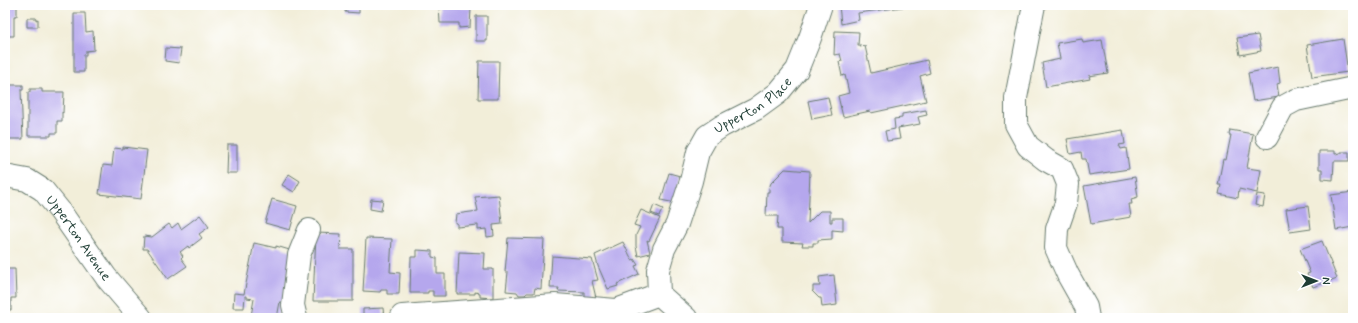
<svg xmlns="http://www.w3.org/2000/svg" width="1358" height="323" font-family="Mynerve,sans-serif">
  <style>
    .building { fill: #b5a7ed }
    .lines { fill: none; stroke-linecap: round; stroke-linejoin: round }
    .minor-casing { stroke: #697b6e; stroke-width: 24 }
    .minor { stroke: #fff; stroke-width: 22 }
    .labels { text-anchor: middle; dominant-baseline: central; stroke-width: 3; stroke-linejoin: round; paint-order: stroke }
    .street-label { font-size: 14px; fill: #1f3d34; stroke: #fff }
  </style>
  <rect width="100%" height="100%" fill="#fff"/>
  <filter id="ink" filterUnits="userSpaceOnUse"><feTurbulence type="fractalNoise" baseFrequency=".025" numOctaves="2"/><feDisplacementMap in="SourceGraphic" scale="8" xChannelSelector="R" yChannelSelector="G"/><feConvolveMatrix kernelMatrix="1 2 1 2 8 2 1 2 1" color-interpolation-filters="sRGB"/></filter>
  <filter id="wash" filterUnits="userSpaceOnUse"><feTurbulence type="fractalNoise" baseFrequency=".012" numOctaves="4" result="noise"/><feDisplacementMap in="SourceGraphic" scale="16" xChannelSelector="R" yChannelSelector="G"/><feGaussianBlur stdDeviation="0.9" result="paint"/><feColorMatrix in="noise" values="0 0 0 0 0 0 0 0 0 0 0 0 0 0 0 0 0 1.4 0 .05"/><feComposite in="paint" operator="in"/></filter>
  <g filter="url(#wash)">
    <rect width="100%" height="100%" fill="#f2eed9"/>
    <g id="blocks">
      <path class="building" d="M5 5H17V16H14V36H5Z
        M346 5H359V13L345 12Z
        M439 5H460V8H471L470 27 459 28V23H440Z
        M839 5H909L910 6 858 13 859 20 841 24Z
        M74 13H85L86 32 93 31 94 50 86 51V55H84V72H74Z
        M476 16H487V41H476Z
        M27 18H36V20L38 19V27H27Z
        M835 31 859 32 858 45H861L860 47 865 46 871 73 927 60 930 73 920 76 926 101 871 113 870 111 843 117 838 96 849 93 845 75 842 76 839 62 842 61 840 54 834 55Z
        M1258 35 1261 51 1240 55 1237 38Z
        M1082 39 1083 43 1102 40 1108 73 1089 76 1090 79 1046 87 1042 63 1060 59 1057 43Z
        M1343 39 1348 72 1312 77 1307 45Z
        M166 48 181 49 179 63 165 61Z
        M479 61H499L498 99H478Z
        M1278 67 1280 83 1277 84 1279 97 1253 101 1248 73Z
        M5 85H23V90H21L23 139H5Z
        M30 89H42V92H64L63 113 62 112V121H57V133H51V136H28V92H30Z
        M828 97 832 115 812 119 808 101Z
        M926 110 927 115 918 117 920 124 898 128 900 139 887 141 885 131 895 129 894 119 902 118V114Z
        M1123 130 1125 144 1119 145 1121 149 1126 148 1129 169 1089 175 1086 159H1082L1081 152 1070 154 1067 139Z
        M1230 130 1253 134 1247 168 1261 170 1257 193 1239 189 1238 198 1219 194 1221 185H1218L1223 159 1226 160 1231 135H1229Z
        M227 145H237V173H226Z
        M123 147 147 150 141 199 99 194 103 165 112 166 114 148 123 149Z
        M1319 151H1335V154L1341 153V152H1349V161H1334L1333 180 1322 179V169H1319Z
        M785 169 810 171 808 223 820 211H830V222H832V218H843V231L832 230V239L818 240V243H813V246H802L803 243 782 242V229H777L778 216H766L767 192H769V188L771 183Z
        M669 173 680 176 675 203 661 200Z
        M289 174 300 181 294 192 282 185Z
        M1135 177 1138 197 1131 199 1132 204H1129L1131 217 1091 224 1084 186Z
        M1353 192V227L1336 230 1331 195Z
        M1257 194 1265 195 1263 207 1255 205Z
        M499 195 502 224 493 225 494 236 487 237 486 229 478 230V225L457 227V223H455L456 214 478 211 475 197Z
        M272 199 297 206 290 230 265 223Z
        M371 199 383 200 381 211 370 209Z
        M654 205 663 209 659 216 651 213Z
        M1308 206 1311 229 1290 232 1286 209Z
        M641 210 660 218 649 241 647 240 650 253 638 256 636 246V235L640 227 634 225Z
        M200 215 209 227 199 234 202 238 189 248 188 246 180 252 183 256 181 258 187 266 168 279 147 249H143L144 236 152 237 169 224 172 228 178 223 181 229Z
        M316 233 341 234 340 249H353V301H313Z
        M366 238 392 239 390 272 400 273 399 294H387V290H381L380 292 363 291Z
        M508 238 544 239 541 289 535 288 534 293H527L525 295H519L517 292 506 291 508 272H505Z
        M1322 241 1337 278 1313 287 1307 274 1310 273 1300 249Z
        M623 242 632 260 634 259 638 265 635 266 639 274 617 284 618 286 608 289 598 266 595 255Z
        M254 243 276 248V246L293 251 282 303 280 302 277 318H261L251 316 254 299 247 298V296H245L244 308H233L234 293 244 294Z
        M417 250 432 251V257L437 258V274H445V296H433V291H428V293H410L411 257H417Z
        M459 252 485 253 484 269H493V298L480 297V293L475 292V294H457Z
        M552 256 592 259 598 280 592 281 597 302H584V292L558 291 559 288H550Z
        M5 259H7V269H15L16 298H11V310H5Z
        M834 275 837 305 822 307 821 298H819L812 291H813V286H820L819 277Z
        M383 308 384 318H363V309Z"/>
    </g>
  </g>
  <g filter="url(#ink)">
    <use href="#blocks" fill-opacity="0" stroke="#697b6e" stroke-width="1"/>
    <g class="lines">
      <defs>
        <g id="minor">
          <path d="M1034 5 1016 98V124L1028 146 1046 160 1062 169 1068 184 1066 203 1057 229 1056 248 1068 275 1086 307 1088 318"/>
          <path d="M1267 137 1283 107 1296 100 1353 88"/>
          <path id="s1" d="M5 176 27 180 43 190 60 211 106 277 141 318"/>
          <path id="s2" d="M659 294 658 270 664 249 677 224 691 181 698 152 707 136 722 126 756 109 778 93 797 70 810 38 821 5"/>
          <path d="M603 315 659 294 686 318"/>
          <path d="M402 316 555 305 616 310"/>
          <path d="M296 318 293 305 299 255 309 230"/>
        </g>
      </defs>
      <use href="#minor" class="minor-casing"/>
      <use href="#minor" class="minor"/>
    </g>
  </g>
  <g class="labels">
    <g class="street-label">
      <text stroke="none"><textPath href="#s2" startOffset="223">Upperton Place</textPath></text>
      <text stroke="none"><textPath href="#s1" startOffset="101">Upperton Avenue</textPath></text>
    </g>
  </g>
  <rect width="1358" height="323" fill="none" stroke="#fff" stroke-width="20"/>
  <g transform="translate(1316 281) rotate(90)" stroke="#ffffff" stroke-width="3" paint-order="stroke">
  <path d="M0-3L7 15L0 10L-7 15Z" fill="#1f3d34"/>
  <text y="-6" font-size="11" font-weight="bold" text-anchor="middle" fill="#1f3d34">N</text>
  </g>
</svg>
